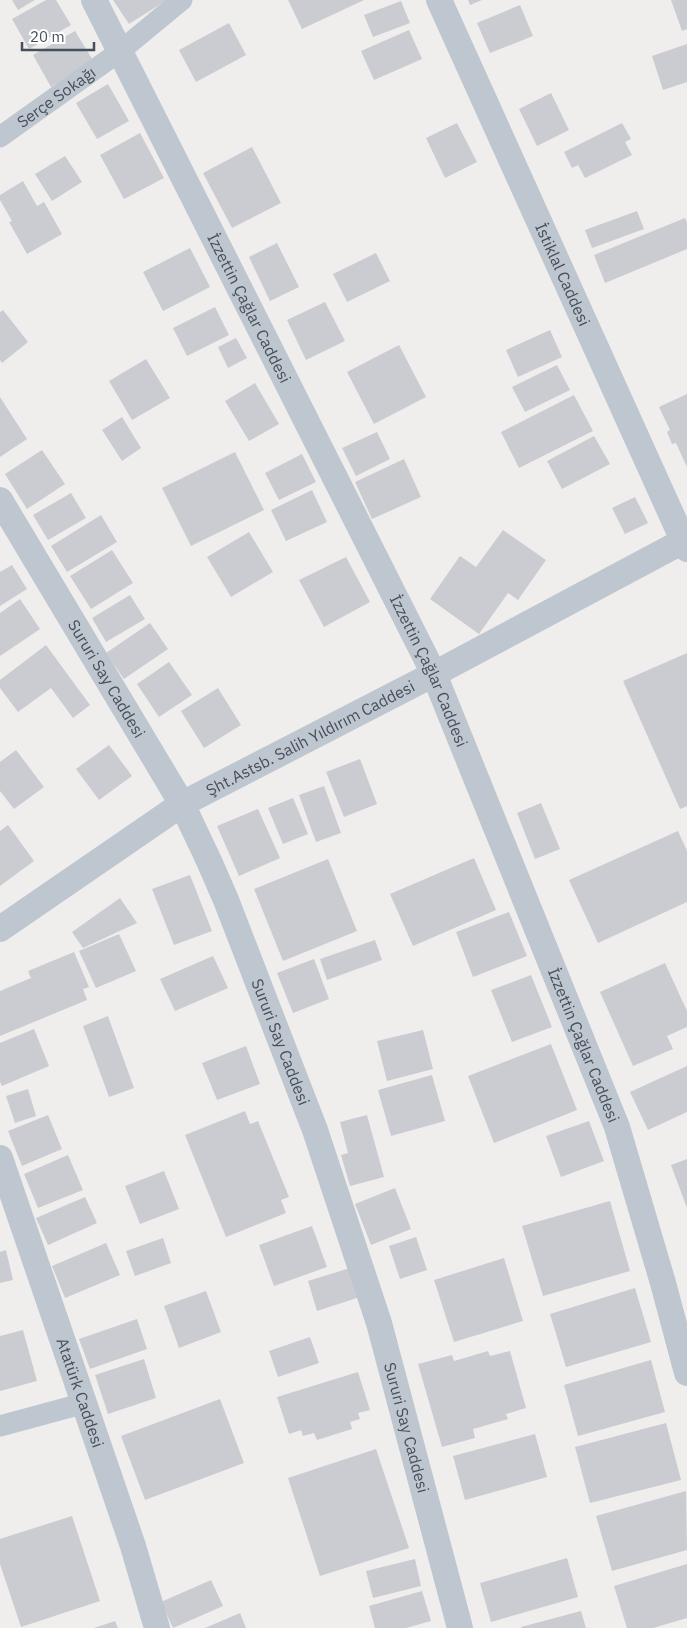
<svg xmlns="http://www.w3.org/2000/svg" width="687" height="1628" font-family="'IBM Plex Sans',sans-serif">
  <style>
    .building { fill: #caccd2 }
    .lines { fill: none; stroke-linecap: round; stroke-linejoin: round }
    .minor { stroke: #bec7cf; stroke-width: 21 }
    .tertiary { stroke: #bec7cf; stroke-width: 26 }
    .labels { text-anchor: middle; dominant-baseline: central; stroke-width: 4.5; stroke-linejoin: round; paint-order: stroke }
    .street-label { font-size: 16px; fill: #464f5a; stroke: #fff }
  </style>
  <rect width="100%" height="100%" fill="#f0eded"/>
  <path class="building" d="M12,0H35L18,10Z
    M46,0H56L71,25L29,49L12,19Z
    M113,0H167L129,24Z
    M288,0H364L302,29Z
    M468,0H482L470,5Z
    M671,0H687V29L682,31Z
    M401,1L410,23L373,37L364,15Z
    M520,5L533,36L490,53L477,23Z
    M229,23L246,55L196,82L179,50Z
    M409,30L422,59L374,80L361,51Z
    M75,31L94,62L51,87L33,55Z
    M687,44V82L663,90L652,56Z
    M108,84L129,121L97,139L76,103Z
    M551,93L569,130L537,146L519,109Z
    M457,123L477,162L445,178L426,138Z
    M622,123L631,139L625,142L632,155L585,178L578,165L572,168L564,152Z
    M140,133L164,178L124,199L100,155Z
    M252,147L281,203L232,228L203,173Z
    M65,156L82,182L52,201L35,174Z
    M23,181L37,206L44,202L62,234L27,254L9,222L12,221L0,200V195Z
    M637,211L644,229L592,248L585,230Z
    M685,218L687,223V249L605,283L594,255Z
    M277,243L299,287L270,301L249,257Z
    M190,248L210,287L163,311L143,272Z
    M376,253L390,281L347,302L333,274Z
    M325,302L345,341L306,360L287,320Z
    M215,307L229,335L187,356L173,328Z
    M3,310L28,342L2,363L0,360V312Z
    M550,330L562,357L518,377L506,350Z
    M236,338L247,358L228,368L218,347Z
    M399,345L426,397L374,424L347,372Z
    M146,359L170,398L132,420L109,381Z
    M557,365L570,390L525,412L512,387Z
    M255,383L279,424L249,441L225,401Z
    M687,394V467L676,443L672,444L667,432L670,430L659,407Z
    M574,395L593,431L519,468L501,432Z
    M0,397L27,439L0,457Z
    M122,417L141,448L122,461L102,430Z
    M377,432L390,459L356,476L342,448Z
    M594,436L610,464L562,489L547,461Z
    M42,450L65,484L27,509L5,474Z
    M235,452L264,510L191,546L162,488Z
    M302,454L316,482L279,500L265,473Z
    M404,459L421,497L372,519L355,482Z
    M312,490L327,522L286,541L271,510Z
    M71,493L86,518L48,540L33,515Z
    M635,497L648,523L625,534L612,508Z
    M101,515L117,542L67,572L51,546Z
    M503,530L546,560L518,600L508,593L479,634L430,599L460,556L476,567Z
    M249,532L273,572L231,597L207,557Z
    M112,550L133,583L91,609L70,576Z
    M346,557L370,602L324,627L299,580Z
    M12,565L27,589L0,606V572Z
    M130,595L145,619L106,642L92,618Z
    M20,599L40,629L0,656V613Z
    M150,623L168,649L124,679L106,653Z
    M46,645L90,705L73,718L51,688L18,712L0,688V680Z
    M687,653V806L680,809L623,681Z
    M169,662L192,695L159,717L137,684Z
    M218,688L241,725L204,748L181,711Z
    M109,745L132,776L99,800L76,769Z
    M16,750L44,787L14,809L0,791V762Z
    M360,759L377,804L344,817L326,772Z
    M324,786L341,833L316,842L299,795Z
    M293,798L308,834L283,844L268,808Z
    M541,803L560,849L535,859L517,813Z
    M258,809L280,858L239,876L217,826Z
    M8,825L34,861L0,886V831Z
    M678,831L687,851V902L598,943L569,880Z
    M474,858L496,910L413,946L390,894Z
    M328,859L357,931L283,961L254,889Z
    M190,875L212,931L174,945L152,889Z
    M120,898L137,923L83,948L72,932Z
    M509,912L527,956L473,977L456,932Z
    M119,934L136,971L96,988L79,951Z
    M375,940L382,960L327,980L320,959Z
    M74,952L89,987L83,989L87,1000L0,1036V991L31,978L28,971Z
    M213,956L228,988L175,1011L160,979Z
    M314,959L329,999L293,1013L277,973Z
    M665,963L687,1011V1027L667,1036L673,1049L633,1066L600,992Z
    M531,975L552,1027L512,1042L491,990Z
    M108,1016L134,1088L109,1097L83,1026Z
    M34,1029L49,1066L2,1086L0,1082V1043Z
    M423,1030L433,1069L387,1081L377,1041Z
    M551,1044L577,1110L494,1143L468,1076Z
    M246,1046L260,1084L217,1100L202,1063Z
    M687,1066V1112L648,1130L630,1092Z
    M432,1075L445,1121L391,1136L378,1090Z
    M28,1089L36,1116L15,1123L6,1096Z
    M245,1111L250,1124L258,1121L289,1197L281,1200L286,1213L226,1237L185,1135Z
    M48,1115L62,1149L22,1166L8,1131Z
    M367,1115L384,1177L350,1186L341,1155L348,1153L340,1122Z
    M589,1121L604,1161L561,1177L546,1136Z
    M68,1155L83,1190L38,1208L24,1174Z
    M687,1159V1208L671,1165Z
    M164,1171L179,1209L140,1224L125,1186Z
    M395,1188L411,1229L371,1245L355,1204Z
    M85,1197L97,1223L48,1245L36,1218Z
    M610,1201L630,1271L543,1296L522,1226Z
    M312,1226L327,1267L274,1286L259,1245Z
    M416,1237L427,1270L400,1279L389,1246Z
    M163,1238L171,1263L135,1276L126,1251Z
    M106,1243L120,1275L65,1298L52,1266Z
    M6,1250L13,1280L0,1283V1252Z
    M504,1258L523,1321L454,1342L434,1280Z
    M350,1268L360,1297L317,1311L308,1281Z
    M635,1288L651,1342L566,1367L550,1314Z
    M206,1291L221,1332L179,1348L164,1306Z
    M137,1319L147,1349L90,1369L79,1339Z
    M23,1330L37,1381L0,1391V1336Z
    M310,1337L319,1363L278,1377L269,1351Z
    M488,1351L490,1356L510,1351L526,1408L506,1414L508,1419L473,1429L475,1438L442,1447L418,1364L452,1355L454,1361Z
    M144,1359L156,1398L108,1414L95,1375Z
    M651,1360L665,1412L578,1436L564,1385Z
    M358,1372L370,1410L358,1413L360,1419L350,1422L352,1429L317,1440L314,1433L303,1436L301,1430L289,1434L277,1397Z
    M220,1399L244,1463L145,1500L121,1436Z
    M666,1423L681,1480L590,1503L575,1447Z
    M535,1434L547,1477L465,1500L453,1456Z
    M376,1449L409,1548L320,1576L288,1478Z
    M686,1491L687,1550L612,1571L596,1516Z
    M72,1516L100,1601L21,1627L0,1564V1539Z
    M567,1558L578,1597L491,1622L480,1583Z
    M415,1559L421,1586L373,1598L366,1571Z
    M687,1564V1618L653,1628H627L614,1586Z
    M211,1580L223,1606L173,1628L161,1602Z
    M422,1591L431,1621L406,1628H375L369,1606Z
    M581,1611L586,1628H521V1627Z
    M240,1613L246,1628H205Z
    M115,1621L118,1628H94Z"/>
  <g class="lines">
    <g class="minor">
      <path id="s1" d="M0,137L119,52L182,0"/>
      <path d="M0,1426L85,1403"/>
    </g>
    <g class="tertiary">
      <path id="s2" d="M94,0L434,674L617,1127L663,1283L687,1373"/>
      <path id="s3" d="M439,0L687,549"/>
      <path id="s4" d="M0,500L182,804L209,861L226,900L315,1130L379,1323L460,1628"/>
      <path id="s5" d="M0,929L182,804L434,674L687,539"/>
      <path id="s6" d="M0,1158L133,1546L157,1628"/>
    </g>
  </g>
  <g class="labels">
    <g class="street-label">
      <text stroke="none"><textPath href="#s1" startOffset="69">Serçe Sokağı</textPath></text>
      <text stroke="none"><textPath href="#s3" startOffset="301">İstiklal Caddesi</textPath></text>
      <text stroke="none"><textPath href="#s2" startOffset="345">İzzettin Çağlar Caddesi</textPath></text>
      <text stroke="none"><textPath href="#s2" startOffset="750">İzzettin Çağlar Caddesi</textPath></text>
      <text stroke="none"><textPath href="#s4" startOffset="208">Sururi Say Caddesi</textPath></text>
      <text stroke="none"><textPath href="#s5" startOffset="365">Şht.Astsb. Salih Yıldırım Caddesi</textPath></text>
      <text stroke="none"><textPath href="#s4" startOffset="612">Sururi Say Caddesi</textPath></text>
      <text stroke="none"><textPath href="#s2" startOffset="1155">İzzettin Çağlar Caddesi</textPath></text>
      <text stroke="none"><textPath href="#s6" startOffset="248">Atatürk Caddesi</textPath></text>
      <text stroke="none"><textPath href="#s4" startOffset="1018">Sururi Say Caddesi</textPath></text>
    </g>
  </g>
  <path d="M22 42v8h72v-8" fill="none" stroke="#464f5a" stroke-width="2.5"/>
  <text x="30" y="42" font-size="15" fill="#464f5a" stroke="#ffffff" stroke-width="4" paint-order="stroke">20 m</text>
</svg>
